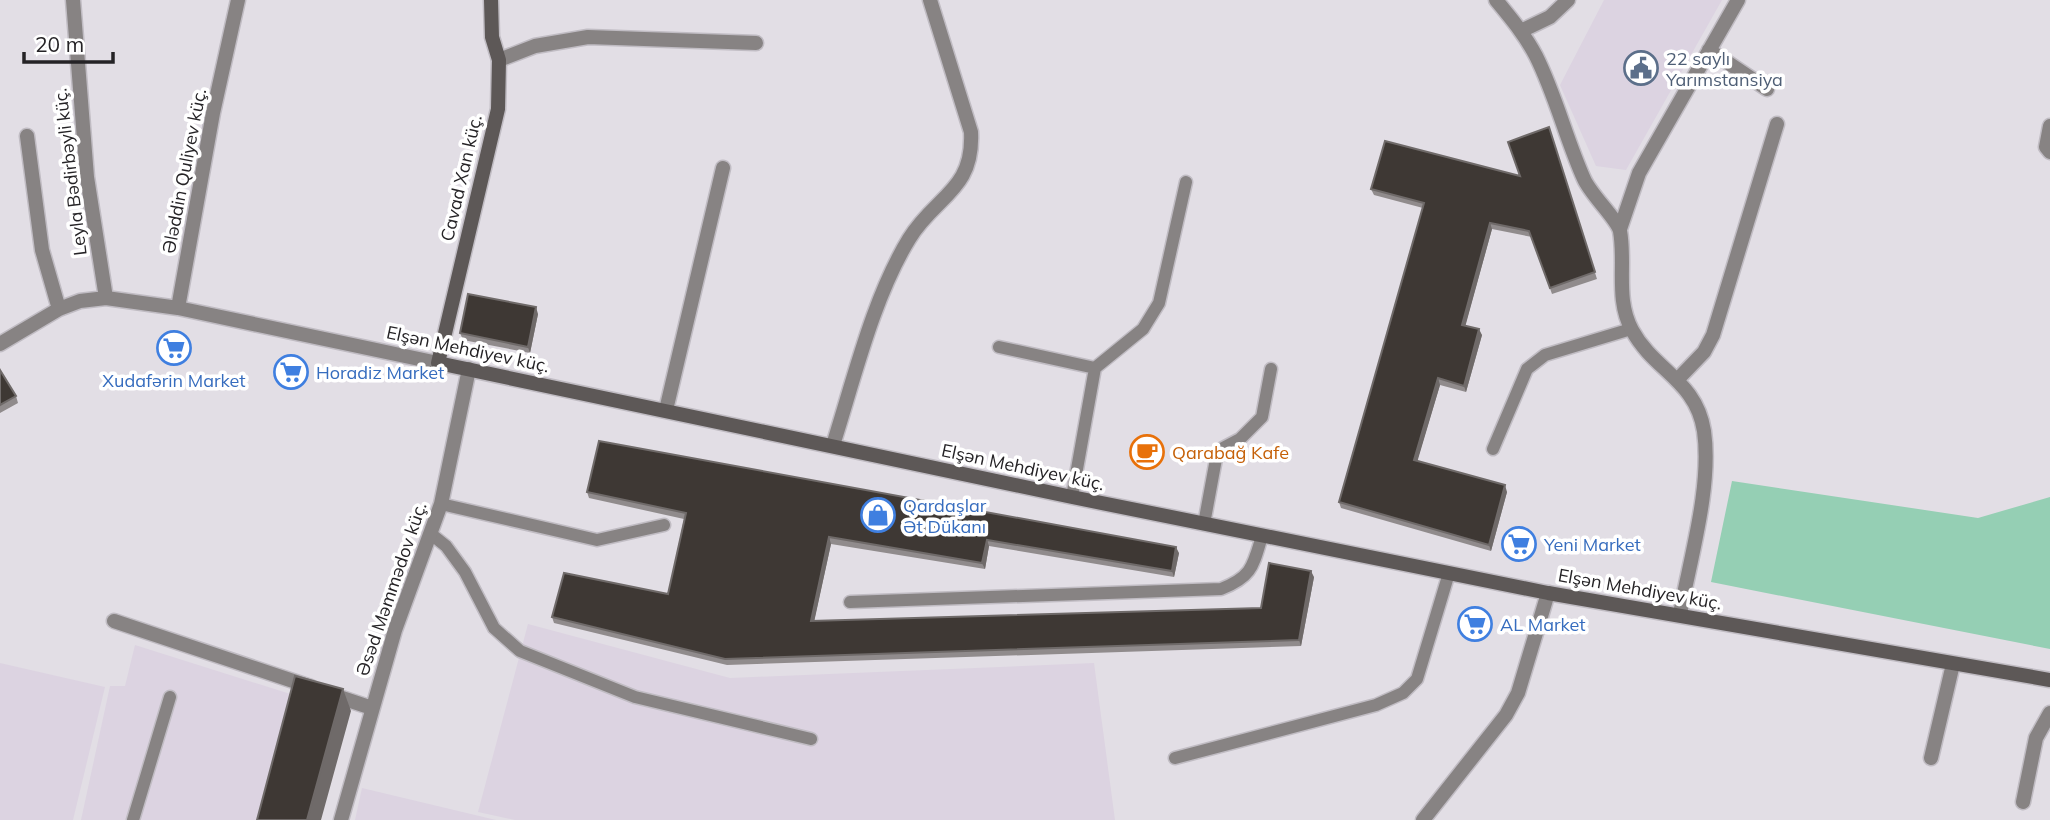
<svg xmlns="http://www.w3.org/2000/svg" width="2050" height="820" font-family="Mulish,sans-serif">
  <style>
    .built { fill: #dcd3e1 }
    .green { fill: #95cfb4 }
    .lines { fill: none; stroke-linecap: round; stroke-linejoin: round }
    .lane-casing { stroke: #c0bcc3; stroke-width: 15 }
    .street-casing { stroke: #c0bcc3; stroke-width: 17 }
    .secondary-casing { stroke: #c0bcc3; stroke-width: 17 }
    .lane { stroke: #878383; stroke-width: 12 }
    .street { stroke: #878383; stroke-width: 14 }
    .secondary { stroke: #5d5857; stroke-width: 14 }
    .wall { fill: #908b8c }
    .shaded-wall { fill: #6f6a69 }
    .building { fill: #3e3834; stroke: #6f6a69; stroke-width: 2 }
    .labels { text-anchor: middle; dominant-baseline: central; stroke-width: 7; stroke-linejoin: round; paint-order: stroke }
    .service-label { font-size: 18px; fill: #4e5e75; stroke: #fff; text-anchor: start }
    .street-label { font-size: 18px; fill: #252326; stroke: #fff }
    .shop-label { font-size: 18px; fill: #366cbe; stroke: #fff; text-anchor: start }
    .food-label { font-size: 18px; fill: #c56008; stroke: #fff; text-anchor: start }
  </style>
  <rect width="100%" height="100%" fill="#e2dee5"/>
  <path class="built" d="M1604,0H1722L1626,170L1596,166L1560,85Z
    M528,624L730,678L1094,663L1115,820H515L478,812Z
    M135,645L303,698L270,820H81L110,686H125Z
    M0,663L105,687L73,820H0Z
    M362,788L496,820H355Z"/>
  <path class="green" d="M1732,481L1978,518L2050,497V649L1711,582Z"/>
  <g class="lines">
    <g class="lane-casing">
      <path id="lane" d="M999,347L1095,368
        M1493,449L1527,369L1545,355L1631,329
        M1072,497L1095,368L1143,329L1159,303L1186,182
        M441,504L597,540L664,525
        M1204,524L1216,459L1223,448L1240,439L1262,417L1271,369
        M431,534L446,546L465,572L494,628L520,651L635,697L811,739
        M850,602L1221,589C1252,577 1253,566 1262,536
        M1175,758L1376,705L1403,693L1417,679L1449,573
        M133,820L170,697"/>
    </g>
    <g class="street-casing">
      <path id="street" d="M73,0L87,177L106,298
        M1496,0C1511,18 1525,35 1536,56C1556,96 1566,139 1584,179C1591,195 1617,219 1620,231C1626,264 1615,299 1632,330C1654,371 1696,380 1704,431C1712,486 1690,559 1680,614
        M1521,31L1550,17L1568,0
        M1709,50L1767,89
        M499,60L535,46L588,37L756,43
        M2050,126L2046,147L2050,152
        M27,136L42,250L59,309
        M1620,229L1639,173L1738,0
        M178,308L213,113L238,0
        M0,344L59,309L80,301L106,298L178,308L438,363
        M1678,379L1704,352L1713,335L1777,124
        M666,410L723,168
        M833,445C854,379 873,298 909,239C935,196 974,191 971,132L930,0
        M114,621L311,687
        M330,694L372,708
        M1931,758L1953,664
        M2023,802L2036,738L2050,713
        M341,820L395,630L441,504L469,369
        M1423,820L1506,715L1518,693L1548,593"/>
    </g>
    <g class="secondary-casing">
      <path id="secondary" d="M491,0L492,37L499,60L498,109L438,363L1072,497L1548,593L2050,680"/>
    </g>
    <use href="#lane" class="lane"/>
    <use href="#street" class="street"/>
    <use href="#secondary" class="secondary"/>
  </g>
  <path class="wall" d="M1549,127L1597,279L1552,294L1532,237L1492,229L1465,326L1482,335L1466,392L1440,385L1417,461L1507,492L1491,551L1341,508L1339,502L1423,208L1374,195L1371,189L1520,176Z
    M538,314L530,353L463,340L460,333Z
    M0,370L16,396L18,403L0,413Z
    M587,492L1179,553L1174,577L989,546L985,569L831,544L814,621L1261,608L1314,577L1301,646L727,665L554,623L552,617L668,594L684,519L589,498Z"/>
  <path class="shaded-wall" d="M1490,223L1492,229L1464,331L1462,325Z
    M536,307L538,314L530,353L528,347Z
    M1479,329L1482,335L1466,392L1464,386Z
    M1438,378L1440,385L1416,466L1414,460Z
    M1505,485L1507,492L1491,551L1489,545Z
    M829,537L831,544L813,627L811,621Z
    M987,540L989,546L985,569L982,563Z
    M1176,547L1179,553L1174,577L1172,571Z
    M1311,571L1314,577L1301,646L1299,640Z
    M343,689L351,711L321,820H307Z"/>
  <path class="building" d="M1549,127L1595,272L1550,288L1529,231L1490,223L1462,325L1479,329L1464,386L1438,378L1414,460L1505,485L1489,545L1339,502L1424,203L1371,189L1385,141L1520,176L1508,142Z
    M468,294L536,307L528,347L460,333Z
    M0,370L16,396L0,405Z
    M599,441L1176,547L1172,571L987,540L982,563L829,537L811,621L1261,608L1269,563L1311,571L1299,640L725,659L552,617L564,573L668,594L686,513L587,492Z
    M295,676L343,689L307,820H257Z"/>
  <defs>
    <g id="civic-ring" transform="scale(1.75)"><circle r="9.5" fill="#fff" stroke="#5c6f8a" stroke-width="1.5"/><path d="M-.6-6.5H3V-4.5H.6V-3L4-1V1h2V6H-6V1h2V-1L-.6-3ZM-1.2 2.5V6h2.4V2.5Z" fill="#5c6f8a"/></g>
    <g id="supermarket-ring" transform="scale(1.75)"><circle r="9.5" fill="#fff" stroke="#3f7fe0" stroke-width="1.5"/><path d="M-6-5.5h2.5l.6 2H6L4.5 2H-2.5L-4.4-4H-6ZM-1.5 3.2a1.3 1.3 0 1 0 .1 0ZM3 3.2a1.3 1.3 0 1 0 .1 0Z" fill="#3f7fe0"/></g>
    <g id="cafe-ring" transform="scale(1.75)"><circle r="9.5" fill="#fff" stroke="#e8710a" stroke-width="1.5"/><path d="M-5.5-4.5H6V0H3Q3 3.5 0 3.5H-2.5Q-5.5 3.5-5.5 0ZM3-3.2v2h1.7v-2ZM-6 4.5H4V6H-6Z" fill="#e8710a"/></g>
    <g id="shop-ring" transform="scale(1.75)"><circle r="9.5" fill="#fff" stroke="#3f7fe0" stroke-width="1.5"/><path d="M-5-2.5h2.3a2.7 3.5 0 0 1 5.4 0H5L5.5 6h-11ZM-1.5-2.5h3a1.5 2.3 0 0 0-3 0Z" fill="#3f7fe0"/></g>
  </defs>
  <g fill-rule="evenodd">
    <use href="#civic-ring" x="1641" y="68"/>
    <use href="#supermarket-ring" x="174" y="348"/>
    <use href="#supermarket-ring" x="291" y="372"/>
    <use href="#cafe-ring" x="1147" y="452"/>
    <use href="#shop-ring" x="878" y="515"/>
    <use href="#supermarket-ring" x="1519" y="544"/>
    <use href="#supermarket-ring" x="1475" y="624"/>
  </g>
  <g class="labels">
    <g class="service-label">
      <text x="1666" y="58">22 saylı<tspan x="1666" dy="21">Yarımstansiya</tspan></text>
    </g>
    <g class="street-label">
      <text transform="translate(184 171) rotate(-79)">Ələddin Quliyev küç.</text>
      <text transform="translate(70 172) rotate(-97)">Leyla Bədirbəyli küç.</text>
      <text transform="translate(461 178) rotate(-77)">Cavad Xan küç.</text>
      <text transform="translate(468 349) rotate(12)">Elşən Mehdiyev küç.</text>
      <text transform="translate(1023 467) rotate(12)">Elşən Mehdiyev küç.</text>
      <text transform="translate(391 589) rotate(-71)">Əsəd Məmmədov küç.</text>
      <text transform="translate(1640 589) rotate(10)">Elşən Mehdiyev küç.</text>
    </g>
    <g class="shop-label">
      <text x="316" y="372">Horadiz Market</text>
      <text x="174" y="380" text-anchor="middle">Xudafərin Market</text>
      <text x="903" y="505">Qardaşlar<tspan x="903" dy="21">Ət Dükanı</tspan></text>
      <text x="1544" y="544">Yeni Market</text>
      <text x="1500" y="624">AL Market</text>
    </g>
    <g class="food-label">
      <text x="1172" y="452">Qarabağ Kafe</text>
    </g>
  </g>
  <path d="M24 52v10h89v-10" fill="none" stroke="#252326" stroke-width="3.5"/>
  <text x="35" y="52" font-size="21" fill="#252326" stroke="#ffffff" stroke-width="5" paint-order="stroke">20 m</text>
</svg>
